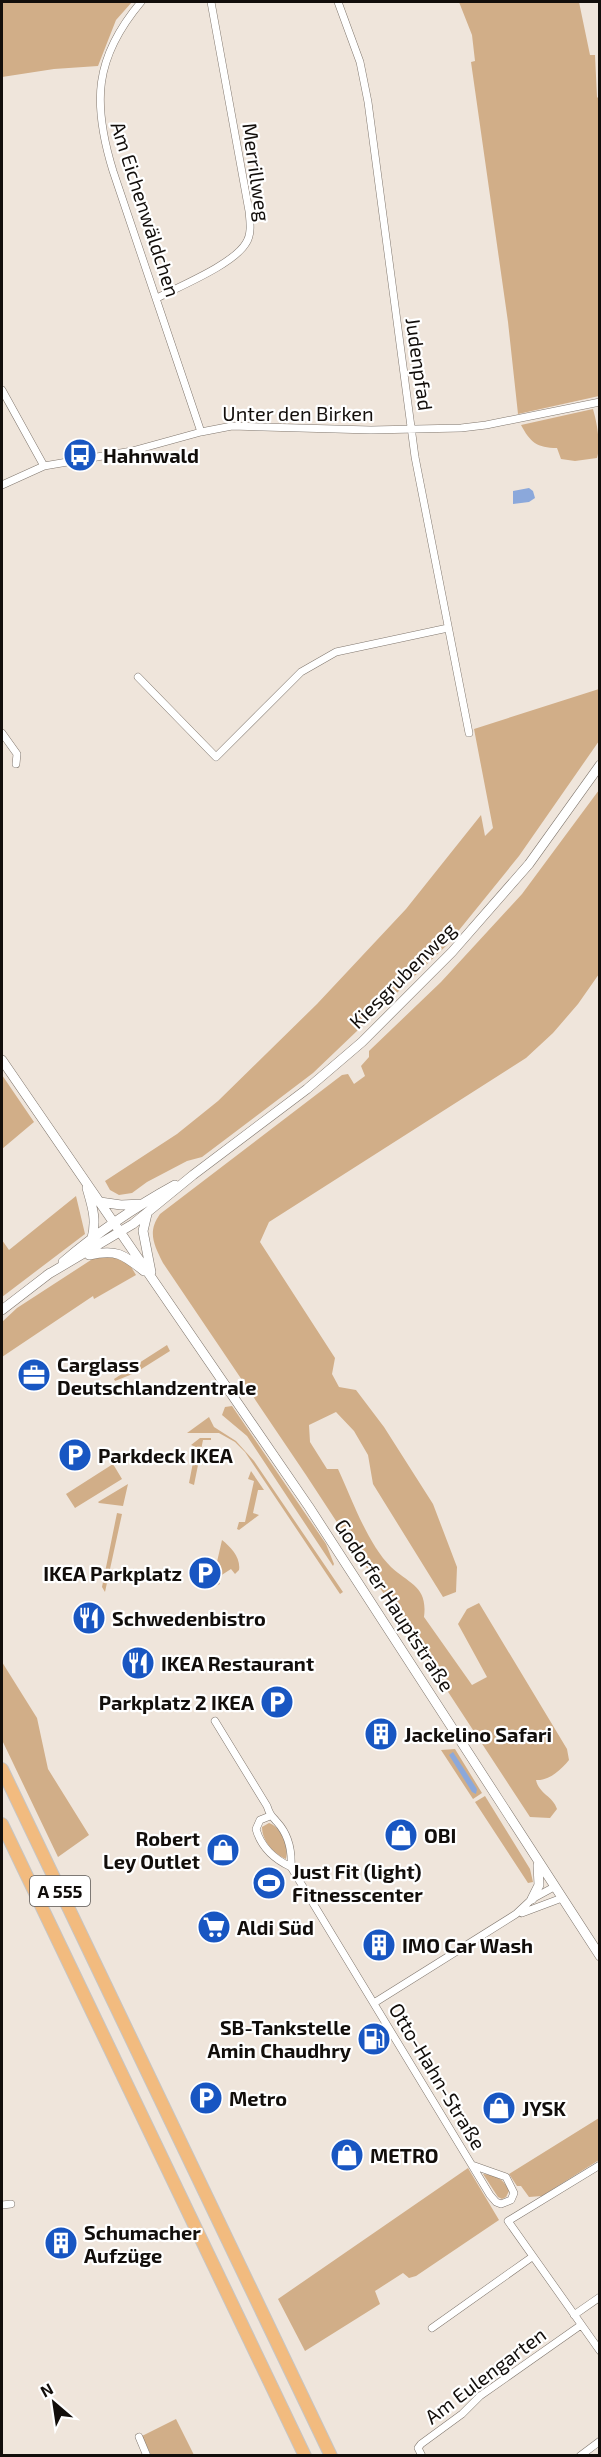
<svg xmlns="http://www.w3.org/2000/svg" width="601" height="2457" font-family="'Exo 2',sans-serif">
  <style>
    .green { fill: #d1ae88 }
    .water { fill: #8ba8db }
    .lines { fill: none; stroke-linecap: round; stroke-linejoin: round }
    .street-casing { stroke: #80776e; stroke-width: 8 }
    .secondary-casing { stroke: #80776e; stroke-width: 10 }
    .highway-casing { stroke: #c6c5c4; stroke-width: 14 }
    .street { stroke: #fff; stroke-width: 7 }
    .secondary { stroke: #fff; stroke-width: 9 }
    .highway { stroke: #f2bb7f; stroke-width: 12 }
    .labels { text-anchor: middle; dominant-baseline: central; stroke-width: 4.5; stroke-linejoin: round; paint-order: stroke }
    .shield { fill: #fff; stroke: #595654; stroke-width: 1.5 }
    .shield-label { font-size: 18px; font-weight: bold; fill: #120e0b }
    .street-label { font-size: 20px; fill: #120e0b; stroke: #fff }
    .poi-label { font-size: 20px; font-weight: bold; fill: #120e0b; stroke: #fff; text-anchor: start }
  </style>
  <rect width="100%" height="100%" fill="#efe5db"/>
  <path class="green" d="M2,2H132L116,20L98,66L54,69L2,77Z
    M459,2H579L590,55H595L597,97L599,99V396L518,414L508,322L471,62L475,61L472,35Z
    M593,409C597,423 601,445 597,458L575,461L561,459L557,448C537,448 530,442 521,425Z
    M599,689V741L519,856L447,945L313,1073L202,1157L187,1161L147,1182L132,1193L119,1195L110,1190L105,1181L177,1134L218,1101L317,1004L406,909L481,815L485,836L493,828L474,729Z
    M599,790V974L578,1004L553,1033L526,1058L269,1222L260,1242L335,1358L332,1374L339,1387L356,1390L384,1427L433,1504L457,1567L456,1592L443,1597L373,1484L368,1455L354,1431L336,1412L309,1425L310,1442L327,1469H338C352,1499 367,1543 391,1567C409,1584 428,1586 424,1617L472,1685L487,1677L458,1624L467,1609L479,1603L567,1749L569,1760C561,1770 549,1781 536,1780C539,1794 553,1796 557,1809L550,1818L530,1817L306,1475L163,1263C154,1245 147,1232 160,1214L342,1075L348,1074L354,1084L365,1076L361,1066L369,1057V1051L441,982L522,894Z
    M2,1075L34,1122L2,1149Z
    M76,1196L85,1234L2,1297V1240L9,1250Z
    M113,1255L130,1265L136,1275L94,1299L93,1296L2,1357V1322L17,1308L94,1258Z
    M167,1345L170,1351L135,1373L115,1381L114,1379Z
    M232,1406L326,1544L334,1564L333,1566L247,1436L222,1415L225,1407Z
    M209,1417L214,1427L236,1441L254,1461L343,1592L340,1594L245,1452L235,1442L219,1433H187Z
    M200,1438H211V1440H203L194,1485L189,1483L196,1447L191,1445Z
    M113,1464L122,1479L75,1508L66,1494Z
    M251,1471L264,1490H258L253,1513L259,1515L239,1530L237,1529L239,1522H245L254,1481L248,1479Z
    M128,1484L123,1506L99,1503L98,1502Z
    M117,1513L122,1514L105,1592L102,1587Z
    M222,1540C231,1547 241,1558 239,1570L235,1574L231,1569L217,1578L220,1584L211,1588Z
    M2,1662L37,1718L48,1769L89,1835L58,1857L2,1740Z
    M455,1749L482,1793L473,1799L441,1750Z
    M485,1796L530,1869L533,1882L528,1883L475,1802Z
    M269,1823C281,1827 289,1846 286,1859C274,1854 262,1841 262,1827Z
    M599,2118V2160L542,2196L529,2197L521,2186H517L509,2174Z
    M468,2168L499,2220L416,2276L409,2278L403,2273L375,2291L380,2304L305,2351L278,2299Z
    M483,2174C496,2175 504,2179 509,2191L506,2197L502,2199L498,2197Z
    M176,2419L194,2455H151L142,2436Z"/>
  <path class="water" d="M529,488L533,491L535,498L529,502L513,504V491Z
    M453,1752L477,1789L476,1794L472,1792L449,1755Z"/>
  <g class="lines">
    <g class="street-casing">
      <path id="street" d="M141,2C94,58 92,103 113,171L201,432
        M338,2L360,62L368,102L415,457L469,733
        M157,298C180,286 234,264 246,243C252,234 250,221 249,211L211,2
        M2,390L44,466
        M2,485L44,466L132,451L201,432L232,426L371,430L461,428L486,425L600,402
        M138,677L216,757L301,672L336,652L448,628
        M2,733L17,754L16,764
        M215,1721L267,1806C270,1815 271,1815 277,1822C289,1835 292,1850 291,1867
        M270,1816L260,1820L256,1829C261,1847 274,1859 291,1867L490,2195L496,2202L501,2204L511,2200L514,2193L506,2177L472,2165
        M522,1913L562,1898
        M374,2003L516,1914L532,1899L554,1887
        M600,2165L508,2221L600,2351
        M2,2205L11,2204
        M574,2315L600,2297
        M432,2328L532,2257
        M139,2437L147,2456
        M422,2456L418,2448L421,2444L462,2414L480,2396L581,2325
        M580,2456L600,2441"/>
    </g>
    <g class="secondary-casing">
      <path id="secondary" d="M2,1060L309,1507L600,1956
        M87,1188C92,1206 97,1219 92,1238
        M100,1202L121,1205L142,1204
        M147,1214L143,1231L151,1272
        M89,1255C116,1249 123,1254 144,1271
        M63,1262C98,1232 135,1207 175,1185
        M47,1275L133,1224L193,1175L307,1089L362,1042L452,952L529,864L600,765
        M2,1310L50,1273
        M532,1899L539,1885L538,1865"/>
    </g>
    <g class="highway-casing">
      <path id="highway" d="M2,1769L331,2456
        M2,1824L305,2456"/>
    </g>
    <use href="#street" class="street"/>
    <use href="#secondary" class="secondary"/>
    <use href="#highway" class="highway"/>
  </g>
  <defs>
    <g id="bus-disc" transform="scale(1.725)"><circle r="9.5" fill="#1856c2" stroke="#fff"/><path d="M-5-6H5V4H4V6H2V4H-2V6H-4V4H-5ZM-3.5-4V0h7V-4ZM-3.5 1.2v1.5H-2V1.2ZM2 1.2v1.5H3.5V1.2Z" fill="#fff"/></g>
    <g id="office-disc" transform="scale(1.725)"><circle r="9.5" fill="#1856c2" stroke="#fff"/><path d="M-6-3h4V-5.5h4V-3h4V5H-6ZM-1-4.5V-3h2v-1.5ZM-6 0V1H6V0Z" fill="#fff"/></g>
    <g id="parking-disc" transform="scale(1.725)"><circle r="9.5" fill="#1856c2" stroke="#fff"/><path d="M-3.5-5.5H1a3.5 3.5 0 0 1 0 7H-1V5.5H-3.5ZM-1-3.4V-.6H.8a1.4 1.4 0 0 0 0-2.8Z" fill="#fff"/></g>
    <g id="restaurant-disc" transform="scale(1.725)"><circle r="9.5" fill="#1856c2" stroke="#fff"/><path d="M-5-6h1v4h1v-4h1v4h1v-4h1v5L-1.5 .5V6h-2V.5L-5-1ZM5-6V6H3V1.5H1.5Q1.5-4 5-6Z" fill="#fff"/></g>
    <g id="building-disc" transform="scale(1.725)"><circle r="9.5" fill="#1856c2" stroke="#fff"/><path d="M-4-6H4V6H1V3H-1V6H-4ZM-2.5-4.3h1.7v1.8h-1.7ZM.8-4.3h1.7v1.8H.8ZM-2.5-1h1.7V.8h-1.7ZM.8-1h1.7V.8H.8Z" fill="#fff"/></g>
    <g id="shop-disc" transform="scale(1.725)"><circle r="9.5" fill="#1856c2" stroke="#fff"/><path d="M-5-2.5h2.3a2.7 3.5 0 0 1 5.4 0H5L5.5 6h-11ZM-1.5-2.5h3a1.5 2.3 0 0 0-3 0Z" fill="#fff"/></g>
    <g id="stadium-disc" transform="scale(1.725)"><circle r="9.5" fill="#1856c2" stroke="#fff"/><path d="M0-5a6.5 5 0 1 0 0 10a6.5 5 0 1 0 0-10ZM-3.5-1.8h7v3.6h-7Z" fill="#fff"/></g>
    <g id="supermarket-disc" transform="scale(1.725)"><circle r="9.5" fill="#1856c2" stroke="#fff"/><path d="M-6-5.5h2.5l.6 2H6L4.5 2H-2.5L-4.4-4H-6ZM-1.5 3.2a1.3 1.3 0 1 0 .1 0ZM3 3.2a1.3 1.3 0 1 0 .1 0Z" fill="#fff"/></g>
    <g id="fuel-disc" transform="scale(1.725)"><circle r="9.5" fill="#1856c2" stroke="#fff"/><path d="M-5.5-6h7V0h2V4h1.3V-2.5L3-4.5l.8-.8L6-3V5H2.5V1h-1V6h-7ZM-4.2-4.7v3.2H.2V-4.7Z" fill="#fff"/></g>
  </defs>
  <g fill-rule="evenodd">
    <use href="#bus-disc" x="80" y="455"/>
    <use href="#office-disc" x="34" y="1375"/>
    <use href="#parking-disc" x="75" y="1455"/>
    <use href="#parking-disc" x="205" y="1573"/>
    <use href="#restaurant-disc" x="89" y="1618"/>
    <use href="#restaurant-disc" x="138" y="1663"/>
    <use href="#parking-disc" x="277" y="1702"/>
    <use href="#building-disc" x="381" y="1734"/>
    <use href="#shop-disc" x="401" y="1835"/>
    <use href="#shop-disc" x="223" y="1850"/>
    <use href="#stadium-disc" x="269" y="1883"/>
    <use href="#supermarket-disc" x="214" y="1927"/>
    <use href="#building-disc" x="379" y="1945"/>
    <use href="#fuel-disc" x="374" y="2039"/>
    <use href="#parking-disc" x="206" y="2098"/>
    <use href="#shop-disc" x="499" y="2108"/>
    <use href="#shop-disc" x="347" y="2155"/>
    <use href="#building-disc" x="61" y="2243"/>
  </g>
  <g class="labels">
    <rect class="shield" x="30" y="1876" width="60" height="30" rx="4.5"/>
    <g class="shield-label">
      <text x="60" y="1891">A 555</text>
    </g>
    <g class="street-label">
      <text transform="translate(257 172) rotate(82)">Merrillweg</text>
      <text transform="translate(146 209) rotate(72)">Am Eichenwäldchen</text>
      <text transform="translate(420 364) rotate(82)">Judenpfad</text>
      <text x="298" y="413">Unter den Birken</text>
      <text transform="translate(402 975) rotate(-45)">Kiesgrubenweg</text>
      <text transform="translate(395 1605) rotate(57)">Godorfer Hauptstraße</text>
      <text transform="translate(438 2076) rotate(59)">Otto-Hahn-Straße</text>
      <text transform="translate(485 2375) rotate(-37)">Am Eulengarten</text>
    </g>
    <g class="poi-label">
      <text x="103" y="455">Hahnwald</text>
      <text x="57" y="1364">Carglass<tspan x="57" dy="23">Deutschlandzentrale</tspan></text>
      <text x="98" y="1455">Parkdeck IKEA</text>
      <text x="182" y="1573" text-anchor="end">IKEA Parkplatz</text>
      <text x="112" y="1618">Schwedenbistro</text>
      <text x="161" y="1663">IKEA Restaurant</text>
      <text x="254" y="1702" text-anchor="end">Parkplatz 2 IKEA</text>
      <text x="404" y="1734">Jackelino Safari</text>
      <text x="424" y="1835">OBI</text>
      <text x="200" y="1838" text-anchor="end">Robert<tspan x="200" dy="23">Ley Outlet</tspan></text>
      <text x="292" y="1871">Just Fit (light)<tspan x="292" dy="23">Fitnesscenter</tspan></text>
      <text x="237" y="1927">Aldi Süd</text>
      <text x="402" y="1945">IMO Car Wash</text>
      <text x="351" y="2027" text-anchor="end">SB-Tankstelle<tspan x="351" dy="23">Amin Chaudhry</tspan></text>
      <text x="229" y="2098">Metro</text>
      <text x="522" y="2108">JYSK</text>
      <text x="370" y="2155">METRO</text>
      <text x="84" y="2232">Schumacher<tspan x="84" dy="23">Aufzüge</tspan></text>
    </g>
  </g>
  <rect width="601" height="2457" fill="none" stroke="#120e0b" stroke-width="6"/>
  <g transform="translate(54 2403) rotate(331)" stroke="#ffffff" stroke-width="4.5" paint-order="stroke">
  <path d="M0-4.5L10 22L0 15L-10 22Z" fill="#120e0b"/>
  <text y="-9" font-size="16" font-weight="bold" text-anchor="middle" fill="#120e0b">N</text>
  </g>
</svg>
